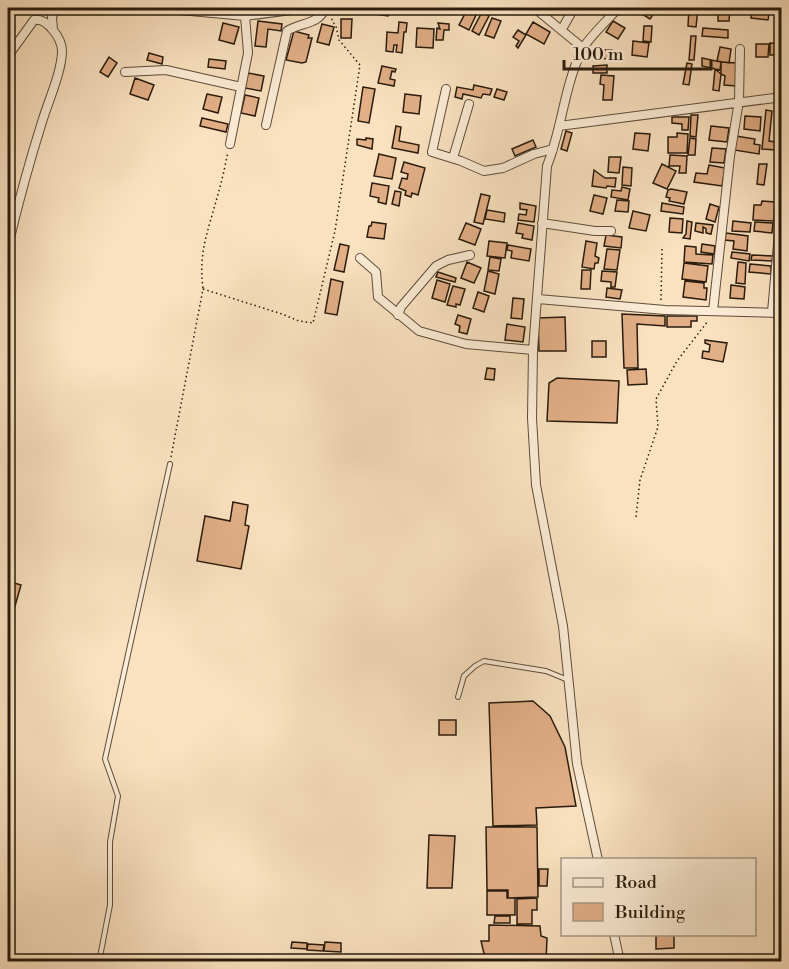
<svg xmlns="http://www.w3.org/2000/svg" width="789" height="969" font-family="'Libre Bodoni',serif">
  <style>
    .building { fill: #e2af87; stroke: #291b0d; stroke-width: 1.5 }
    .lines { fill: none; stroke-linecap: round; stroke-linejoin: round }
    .service-casing { stroke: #5d4d3a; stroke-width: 6 }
    .minor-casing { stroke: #5d4d3a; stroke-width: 10 }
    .path { stroke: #291b0d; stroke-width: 1.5; stroke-dasharray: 1.5 3; stroke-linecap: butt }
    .service { stroke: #fcecd6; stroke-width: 4 }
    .minor { stroke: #fcecd6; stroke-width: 8 }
  </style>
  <rect width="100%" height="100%" fill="#fae2c0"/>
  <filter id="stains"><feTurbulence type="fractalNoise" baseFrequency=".00333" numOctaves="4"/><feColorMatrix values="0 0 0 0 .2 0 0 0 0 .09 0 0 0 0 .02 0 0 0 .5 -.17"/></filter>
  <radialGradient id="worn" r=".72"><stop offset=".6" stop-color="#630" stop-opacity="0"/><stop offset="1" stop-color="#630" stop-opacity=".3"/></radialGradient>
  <path class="building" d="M382,8H389L388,16L374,14L375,10L381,11Z
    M647,8L656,10L650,19L642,14Z
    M689,8H698L696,27L688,26Z
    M706,8H730L729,21H718V14L706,13Z
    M752,8H770L768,20L751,18Z
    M467,10L476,15L469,30L459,25Z
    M482,12L489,16L479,35L472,31Z
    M492,18L501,21L494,38L485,35Z
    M341,19H352L351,38H341Z
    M258,21L282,24L281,31L268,29L266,47L255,46Z
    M613,21L625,28L618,39L606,32Z
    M399,22L407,23L406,32H404L402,53L396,52L397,45H394L393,52L386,51L387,32L398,33Z
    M533,22L550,32L544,44L526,34Z
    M223,23L239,27L234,44L219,40Z
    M438,23L449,24V30H444L443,40H436L437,28L440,29Z
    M322,24L334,27L329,45L317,42Z
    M644,26H652L651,42L643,41Z
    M417,28L434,29L433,48L416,47Z
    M703,28L728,30V38L702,36Z
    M518,30L526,35L518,48L516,46L519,41L513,37Z
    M294,31L309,35L308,38H312L306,62L302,63L286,60Z
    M691,36H696L694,60H689Z
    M633,41L649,43L647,57L632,55Z
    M770,43L782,44V55H770Z
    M756,44H769L768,57H756Z
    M720,47L731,49L729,63L717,61Z
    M594,50H612V59L594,58Z
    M149,53L163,57L162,64L147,60Z
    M109,57L117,63L108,77L100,72Z
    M702,58L721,62L720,70L702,66Z
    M209,59L226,61L225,69L208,67Z
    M721,62L738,63L736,86L724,85L725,76L721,74Z
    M687,63L692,64L689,85L683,84Z
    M607,65V73H593V66Z
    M382,66L396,69L395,72L392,71L390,79L395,80L394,86L378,83Z
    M715,69L721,74L719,91L713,90Z
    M248,73L264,76L261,91L245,88Z
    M601,75L614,76L612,100H603L604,85L600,84Z
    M135,78L154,85L148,100L130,94Z
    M474,85L492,89L490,95L483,94L481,98L463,94L462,99L455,97L457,87L473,90Z
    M363,87L375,89L369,123L358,121Z
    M497,89L507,92L504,100L494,97Z
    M207,94L222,97L218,113L203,109Z
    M405,94L421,96L419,114L403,112Z
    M245,95L259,98L255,116L241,113Z
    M766,110L772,111L769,141L776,142V150L762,149Z
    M691,115H698L696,137L690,136Z
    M745,116L761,117L760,131L744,129Z
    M672,117H689L688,130H682V124L672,123Z
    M202,118L228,124L226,132L200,126Z
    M396,126L401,127L399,141L419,145L418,153L392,148Z
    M711,126L729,128L727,142L709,140Z
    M566,131L572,133L567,151L561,149Z
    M635,133L650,134L648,151L633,149Z
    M677,133L688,134L687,153H668V137H677Z
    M736,136L755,139L754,144L760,145L759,154L734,150Z
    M366,138L373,139L372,149L357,145V139L366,140Z
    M690,138L696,139L695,155H688Z
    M533,140L536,147L515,156L512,149Z
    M712,148L726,149L724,163L710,162Z
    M379,154L396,158L392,179L374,176Z
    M670,155L687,156L686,173H679L680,166H669Z
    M609,157H621L619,173L608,172Z
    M404,162L425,168L418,195L412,193L411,197L405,195L406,191L399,188L402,178L407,179L408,174L401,172Z
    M662,164L676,171L667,189L653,183Z
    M759,164H767L764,185L757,184Z
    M709,165L725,168L722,186L694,182L696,173L707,174Z
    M623,167L632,168L631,186L622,185Z
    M594,170L605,178H616L615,187L607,186L606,188L592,186Z
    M372,183L389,186L386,204L378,202L379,198L370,196Z
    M622,187L630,189L628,200L611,197L612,190L621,191Z
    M671,189L687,192L684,204L669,201L670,198L666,197L668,190Z
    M395,191L401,192L399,206L392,204Z
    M481,194L490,196L483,224L474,222Z
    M594,195L607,198L603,214L590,211Z
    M617,200L629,201L628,212L615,211Z
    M762,201L775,202L774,221L753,220L754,205H761Z
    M520,203L536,206L534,222L518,220L519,214L526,215L527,210L520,209Z
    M662,203L684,207L683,214L661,211Z
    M710,204L719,207L715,222L706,219Z
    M487,210L505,213L504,222L485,219Z
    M633,211L650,215L646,231L629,228Z
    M670,218L683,219L682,233L669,232Z
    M687,221L692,222L690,239L683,238L686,234Z
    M733,221L751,223L750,232L732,231Z
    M372,222L386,224L384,239L367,237L369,226H371Z
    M755,222L773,223L772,233L754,231Z
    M466,223L481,229L475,245L459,239Z
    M518,223L534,226L532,240L522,238L523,234L516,233Z
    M696,223L713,225L711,234L706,233V229L703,227V233L695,231Z
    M726,233L748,236L747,251L733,249L734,241L725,240Z
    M606,235L622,237L621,248L604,246Z
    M489,241L507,243L505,258L487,256Z
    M586,241L597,243L595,256L599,258L598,263H595L594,269L582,267Z
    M340,244L349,246L344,272L334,270Z
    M702,244L715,246L714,254L701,252Z
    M508,245L531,249L529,261L511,258L512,251L507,250Z
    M685,246L696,247V254L713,255L712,264L684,262Z
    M607,249L620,250L617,270L604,269Z
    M732,252L750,254L749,261L731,258Z
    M752,255L773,256L772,261L751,260Z
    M490,257L501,259L499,271L488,270Z
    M467,262L481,268L474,283L461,278Z
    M738,262L746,263L745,284L736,283Z
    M684,263L708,266L706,282L682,279Z
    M750,264L771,266V274L749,272Z
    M582,270H591L590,289H581Z
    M488,271L499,274L495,294L484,291Z
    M602,271L617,272L615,287H611V282L601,281Z
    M438,272L456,278L455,282L436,277Z
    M331,279L343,282L337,315L325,313Z
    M437,280L450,284L445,302L432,298Z
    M685,281L704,283V288H707L706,300L683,297Z
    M731,285L745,287L744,299L730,298Z
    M453,286L465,289L460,305L456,304V307L447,305Z
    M607,288L622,290L620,299L606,297Z
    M478,292L489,296L484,312L473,308Z
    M513,298L524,299L522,319L511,318Z
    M622,314L665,316V326L637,324L638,368H624Z
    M458,315L471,319L467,334L459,332L460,326L455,324Z
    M667,316H697V321H691V327H667Z
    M565,317L566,351H539L538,318Z
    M507,324L525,327L523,342L505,340Z
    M705,340L727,343L723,362L702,358L703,351L709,352L710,345L705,343Z
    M592,341H606V357H592Z
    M487,368L495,369L494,380L485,379Z
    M646,369L647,384L628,385L627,370Z
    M557,378L619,381L617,423L547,421L549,383Z
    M233,502L248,505L245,525L249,526L241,569L197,561L205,516L230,521Z
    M8,581L21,585L11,620L8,619Z
    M533,701L550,716L565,747L576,806L536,808L537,825L493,826L489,703Z
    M439,720H456V735H439Z
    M486,827H537L538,897L508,898V890H487Z
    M429,835L455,836L452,888H427Z
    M539,869H548L547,886H539Z
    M487,891H507V898H515V915H487Z
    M537,898V910H532V924H517V899Z
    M495,916H510V923H494Z
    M489,925L540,926L541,936L547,938L546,962H486L481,941H489Z
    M656,934H674V948L656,949Z
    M292,942L307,943V949L291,948Z
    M325,942L341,943V952L324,951Z
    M308,944L324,945L323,951L307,950Z"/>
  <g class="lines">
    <g class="service-casing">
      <path id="service" d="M458,697L464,676L475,666L484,661L546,671L568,680
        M99,962L110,905V842L118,796L105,759L170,464"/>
    </g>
    <g class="minor-casing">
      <path id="minor" d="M158,8L245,16L307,8
        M536,8L538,11L583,48
        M562,29L574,8
        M53,30L52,17L56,8
        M8,56L34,20C47,17 62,39 62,51C62,71 48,102 42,122C29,163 18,204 8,246
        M125,72L166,70L241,87
        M446,89L432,152L461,161L484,171L503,168L534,154L553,149
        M266,125L287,31C301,22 319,25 325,8
        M559,126L782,97
        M230,144L248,53L245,16
        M453,158L469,104
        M542,223L595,231H611
        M360,258L376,272L378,297L419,331L466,344L533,350
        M538,299L665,310L782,313
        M713,311L730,156L739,101L740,49
        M772,312L782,199
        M398,315L401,307L436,266L448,260L470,255
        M598,860L577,764L563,626L536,485L532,418L533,350L547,166C562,129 564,86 582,50C588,38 609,19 618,8
        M614,934L620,962"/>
    </g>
    <path class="path" d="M203,288C198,251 209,229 218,194C222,181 225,166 228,152
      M661,300L662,249
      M171,457L203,289L282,314L299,321L313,323L335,231L360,65L339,40L336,26L332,21V17
      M636,517L640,480L658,427L656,399L677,361L708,321"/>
    <use href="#service" class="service"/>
    <use href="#minor" class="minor"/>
  </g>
  <rect width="789" height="969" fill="none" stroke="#fae2c0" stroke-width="30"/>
  <rect x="9" y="9" width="771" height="951" fill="none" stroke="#291b0d" stroke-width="3"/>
  <rect x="15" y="15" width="759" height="939" fill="none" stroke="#291b0d" stroke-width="1.5"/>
  <rect x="561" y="858" width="195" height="78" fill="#fcecd6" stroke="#a89886" stroke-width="1.5"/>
  <rect x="573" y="878" width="30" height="9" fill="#fcecd6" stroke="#a89886" stroke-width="1.5"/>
  <text x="615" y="888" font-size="18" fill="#291b0d">Road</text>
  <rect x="573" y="903" width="30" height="18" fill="#e2af87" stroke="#a89886" stroke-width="1.5"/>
  <text x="615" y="918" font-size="18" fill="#291b0d">Building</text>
  <path d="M564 60v9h147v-9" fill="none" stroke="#291b0d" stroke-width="3"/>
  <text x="573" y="60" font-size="18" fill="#291b0d" stroke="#fcecd6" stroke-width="4.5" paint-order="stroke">100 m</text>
  <rect width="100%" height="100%" filter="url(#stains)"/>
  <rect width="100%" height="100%" fill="url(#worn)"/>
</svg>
